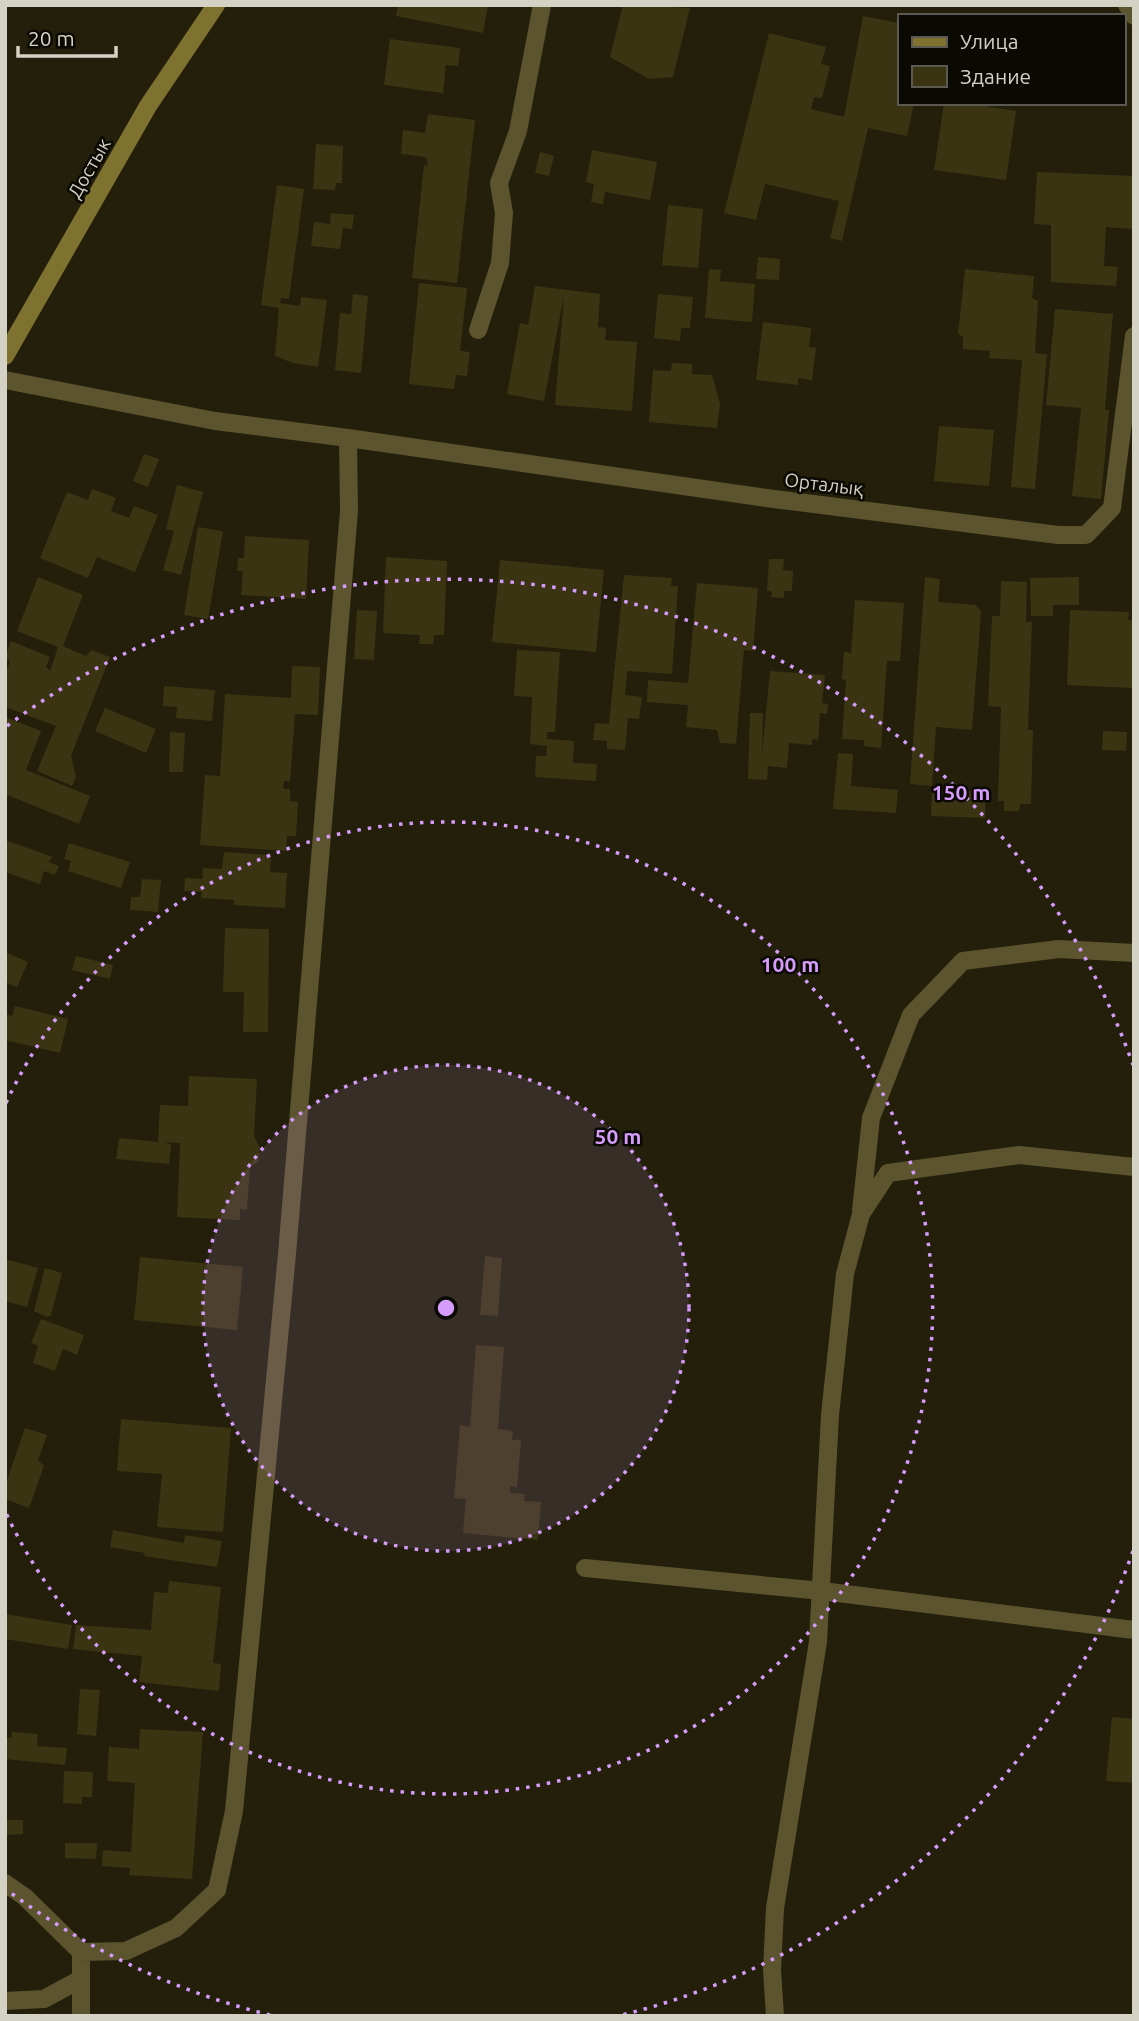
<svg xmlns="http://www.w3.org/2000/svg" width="1139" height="2021" font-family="Ubuntu,sans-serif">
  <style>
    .building { fill: #3b3413 }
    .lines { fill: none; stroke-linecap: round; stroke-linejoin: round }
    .lane { stroke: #5c542e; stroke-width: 18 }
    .street { stroke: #5c542e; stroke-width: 18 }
    .secondary { stroke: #7f7231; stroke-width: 18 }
    .ring { fill: none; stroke: #d59cfb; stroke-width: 3.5; stroke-dasharray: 3.5 7 }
    .labels { text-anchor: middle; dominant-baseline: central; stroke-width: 5; stroke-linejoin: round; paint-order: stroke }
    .street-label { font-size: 19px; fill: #d4d2c5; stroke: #0b0903 }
    .centre { fill: #d59cfb; stroke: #0b0903; stroke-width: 3.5 }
    .ring-label { font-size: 21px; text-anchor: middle; font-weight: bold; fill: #d59cfb; stroke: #0b0903; stroke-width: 5; stroke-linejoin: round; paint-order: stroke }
  </style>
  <rect width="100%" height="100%" fill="#231f0b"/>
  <path class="building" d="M398,5H488L483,33L396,16Z
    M623,5L690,8L673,77L649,79L610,57Z
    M863,16L899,23V103H914L907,136L868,128L842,241L830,238L839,201L765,184L756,220L724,213L769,33L826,47L821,64L830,66L822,98L814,97L811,109L844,117Z
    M390,39L460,48L458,66L446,65L443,93L384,85Z
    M944,103H989L988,107L1016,111L1006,180L934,170Z
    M428,114L475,120L457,283L412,278L424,165L428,166L426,157L401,154L403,130L425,133Z
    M316,144L343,146L342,183H336L335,190L313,189Z
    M592,150L657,162L650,200L605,192L603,204L591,202L594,184L586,182Z
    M540,152L554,156L549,176L535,173Z
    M1037,172L1134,176L1133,229L1106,227L1104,266L1118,267L1116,286L1051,282V225L1034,224Z
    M277,185L304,189L289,299L281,298L280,303L300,306L301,297L327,300L318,367L293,363L275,356L279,308L261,305Z
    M668,205L703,209L698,268L662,265Z
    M331,213L354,215L352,229L343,228L340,249L311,246L314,222L330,224Z
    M758,257L780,259L779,280L756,279Z
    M709,269L721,270L720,281L755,284L752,322L705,318Z
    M965,269L1034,276L1032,298L1038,301L1035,353L1047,354L1035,489L1011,487L1022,360L989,358L990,351L963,349V337L958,334Z
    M419,283L467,288L460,351L470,352L467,376L456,375L454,389L409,384Z
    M535,286L600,294L598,327L606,328L605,340L637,342L632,411L555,405L564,295L544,401L507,394L520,323L528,325Z
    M353,294L368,296L361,373L335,370L340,313L351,314Z
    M658,294L693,297L690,328H681L680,341L654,338Z
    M1055,309L1113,314L1105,410H1109L1101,499L1072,496L1081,408L1046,405Z
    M763,322L811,328L809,347L816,348L812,380L798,378V385L756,380Z
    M672,363L692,364V374L712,375L720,404L717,428L649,422L653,370L671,371Z
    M939,426L994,430L989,486L934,481Z
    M144,454L159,459L148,487L133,481Z
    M177,485L203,492L181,575L163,570L174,531L166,529Z
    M92,489L116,498L111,511L129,518L134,506L158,515L135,572L97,557L88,578L40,558L67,492L88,500Z
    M198,527L223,531L208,619L184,615Z
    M245,536L309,540L306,599L241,595L243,571H237L238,558H244Z
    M386,557L447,561L444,635H434L433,644H419L420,635L383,633Z
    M769,559H784L783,570L793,571L792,591H784V598L771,597L772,592L767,590Z
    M500,560L604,570L596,652L492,642Z
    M624,575L672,578L671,586H678L672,674L627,671L625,695L642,697L639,719L628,718L625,750L607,749V741L593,740L595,723L609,724Z
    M38,577L83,595L63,646L86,656L91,650L110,657L71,756L76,777L72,786L37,771L56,726L5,707V674L10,662L5,657L11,641L50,657L46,667L50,671L58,647L17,631Z
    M925,577L940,579L938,602L976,605L981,612L972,730L936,727L932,786L910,784Z
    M1079,577V605H1053V616H1031L1030,578Z
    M1001,581L1027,582L1026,622H1032L1028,730H1033L1031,804H1020L1019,811H1004V801H998L1001,707L988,706L992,616H1000Z
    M697,583L758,588L753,651L744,650L736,744L720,743L717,730L686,727L688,705L647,702L648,680L688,683Z
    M855,600L904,603L900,661H887L881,748L864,746V740L842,739L846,680L842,679L844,652L851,653Z
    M357,610L377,611L374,660L354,659Z
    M1070,610L1129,612L1128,620H1134V688L1067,685Z
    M517,650L560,652L555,732H547V739L574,741L573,763L597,764L596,781L535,777L536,756H546L547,746L530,744L532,697L514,696Z
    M292,666L320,667L318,715L295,714L290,781H284L283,789H290V801L298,802L296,836H287L286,851L200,845L205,775L220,776L225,694L291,698Z
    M770,671L825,675L822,703L828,704L827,714L820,713L818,740L812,739V745L789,743L787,768L768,766L767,780L748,779L750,713H763L762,755Z
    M164,686L215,690L212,721L176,718L177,707L163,706Z
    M105,708L156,729L146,753L95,731Z
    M5,717L41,731L26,770L90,796L79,824L5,794Z
    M1103,731L1127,732L1126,751L1102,750Z
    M170,732L185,733L183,772H169Z
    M838,753L853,754L851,786L898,790L896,813L833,809Z
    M932,790L972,791L971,795L986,796L985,818L931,816Z
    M5,840L53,857L48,862L59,866L55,875L44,871L40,884L5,872Z
    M69,843L130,862L121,888L68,871L71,861L64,859Z
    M224,852L271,855L270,872L287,873L285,908L234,905V900L201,898L202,892L184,891L185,878L202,879L203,868L222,869Z
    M142,879L161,880L158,912L130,910L131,897H140Z
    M225,928L269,929L268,1032H243L244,992H223Z
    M5,952L28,962L17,987L5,982Z
    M76,956L113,965L110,979L72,970Z
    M15,1006L68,1019L60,1053L5,1040V1014L12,1016Z
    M189,1076L257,1079L254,1136L260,1148L258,1162L250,1166L247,1210L240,1209V1220L177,1217L180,1143L162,1142L171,1144L169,1164L116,1159L119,1138L158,1142L160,1105L188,1106Z
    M485,1256L502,1258L498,1316L480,1315Z
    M140,1257L243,1267L237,1330L134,1320Z
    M5,1259L38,1268L27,1307L5,1301Z
    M45,1268L62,1273L51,1315L47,1317L34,1311Z
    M41,1319L84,1335L77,1355L63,1349L55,1371L33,1363L38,1346L31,1343Z
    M476,1345L504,1347L498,1429L513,1431L512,1440H521L517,1487L510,1486V1493L525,1494L524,1501L541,1502L538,1540L463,1533L466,1499L454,1498L460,1425L470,1427Z
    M121,1419L231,1428L223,1532L157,1527L162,1474L117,1471Z
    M25,1428L47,1435L38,1460L44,1466L29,1508L5,1499V1486Z
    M113,1530L184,1543L185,1535L222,1541L217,1567L144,1556L145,1553L110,1547Z
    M169,1581L221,1587L213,1663L221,1664L219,1691L139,1682L142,1656L73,1649L76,1625L151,1630L154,1592L168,1593Z
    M5,1614L72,1625L68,1649L5,1639Z
    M80,1689L100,1690L96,1736L77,1734Z
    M1112,1717L1134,1719V1783L1106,1781Z
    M140,1729L203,1732L192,1879L129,1875L130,1868L102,1866L103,1850L131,1852L135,1783L107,1781L109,1747L139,1749Z
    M12,1732L38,1734L37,1746L67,1748L65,1765L5,1759V1737L11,1738Z
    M64,1771L93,1772L92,1797H82V1804L63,1803Z
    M6,1820H23V1834L6,1835Z
    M65,1843H97L96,1859L65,1858Z"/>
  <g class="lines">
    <path class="lane" d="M478,330L500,263L504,213L499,183L518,131L542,5
      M861,1211L871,1118L911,1015L963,961L1059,949L1134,953
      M585,1568L822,1591L1134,1630
      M775,2016L772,1970L775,1908L818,1642L830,1415L845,1274L861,1214L888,1173L1019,1155L1134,1167"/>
    <path class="street" d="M1127,5L1134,16
      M5,380L215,421L348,438L349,511L287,1254L234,1811L217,1890L176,1928L126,1951L81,1952
      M348,438L766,498L1058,535H1086L1112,508L1134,336
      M5,1883L25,1897L81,1952V2016
      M5,2001L44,1999L81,1979"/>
    <path class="secondary" d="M5,356L148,106L216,5"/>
  </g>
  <circle cx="446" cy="1308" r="243" fill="#d59cfb" fill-opacity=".12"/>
  <g class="ring">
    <circle cx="446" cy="1308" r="243"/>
    <path d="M6 1103A486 486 0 1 1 6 1513"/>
    <path d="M1133 1551A729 729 0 0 1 622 2015M270 2015A729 729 0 0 1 7 1890M7 726A729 729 0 0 1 1133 1065"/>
  </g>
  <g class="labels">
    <g class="street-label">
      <text transform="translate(89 168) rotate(-60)">Достык</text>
      <text transform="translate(824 484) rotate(7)">Орталық</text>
    </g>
  </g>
  <circle cx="446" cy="1308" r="10" class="centre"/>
  <g class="ring-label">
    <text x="961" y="800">150 m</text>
    <text x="790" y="972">100 m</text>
    <text x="618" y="1144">50 m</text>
  </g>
  <rect width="1139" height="2021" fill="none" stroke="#d4d2c5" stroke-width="14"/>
  <rect x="898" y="14" width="228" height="91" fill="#0b0903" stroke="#5b5951" stroke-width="2"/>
  <rect x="912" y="37" width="35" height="10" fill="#7f7231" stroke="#5b5951" stroke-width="2"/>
  <text x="960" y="49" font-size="21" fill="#d4d2c5">Улица</text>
  <rect x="912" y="66" width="35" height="21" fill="#3b3413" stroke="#5b5951" stroke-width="2"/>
  <text x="960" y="84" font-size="21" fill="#d4d2c5">Здание</text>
  <path d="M18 46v10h98v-10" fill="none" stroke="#d4d2c5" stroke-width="3.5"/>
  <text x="28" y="46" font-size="21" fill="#d4d2c5" stroke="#0b0903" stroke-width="5" paint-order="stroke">20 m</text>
</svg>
